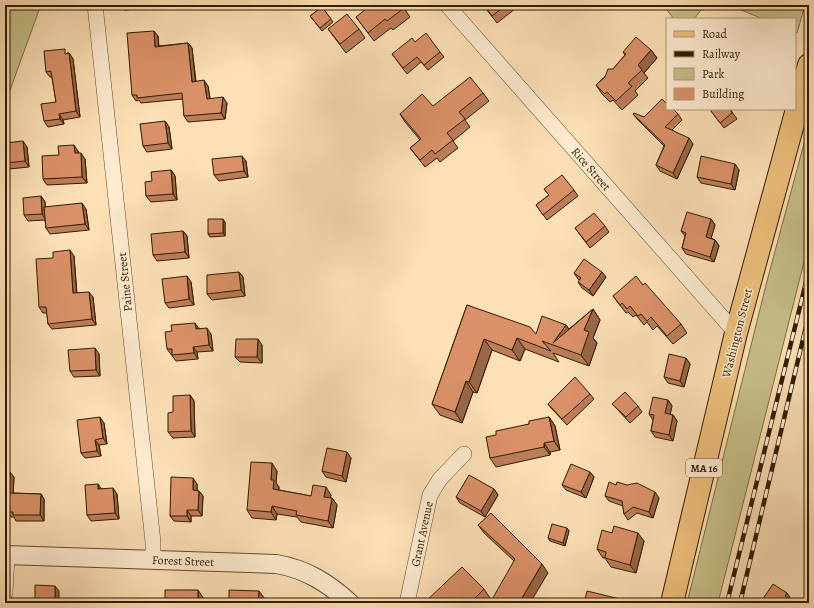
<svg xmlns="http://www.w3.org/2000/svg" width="814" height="608" font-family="Alegreya,serif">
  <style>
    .green { fill: #c6c089; stroke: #7a6e44 }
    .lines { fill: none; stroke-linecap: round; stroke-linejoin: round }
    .minor-casing { stroke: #624d2e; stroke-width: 16 }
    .tertiary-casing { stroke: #624d2e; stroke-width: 20 }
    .primary-casing { stroke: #2f1c00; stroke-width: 24 }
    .minor { stroke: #feebd0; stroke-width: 15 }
    .tertiary { stroke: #feebd0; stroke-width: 18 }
    .primary { stroke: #eec07b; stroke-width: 22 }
    .rail-casing { stroke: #2f1c00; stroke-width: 4.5 }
    .rail { stroke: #feebd0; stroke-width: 3; stroke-dasharray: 9; stroke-linecap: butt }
    .wall { fill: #bc7d59; stroke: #2f1c00 }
    .shaded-wall { fill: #996649; stroke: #2f1c00 }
    .building { fill: #db9168; stroke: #2f1c00 }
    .labels { text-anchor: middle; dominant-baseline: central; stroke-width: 3; stroke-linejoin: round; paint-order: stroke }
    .shield { fill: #feebd0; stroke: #6d5a3e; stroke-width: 1 }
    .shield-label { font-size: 11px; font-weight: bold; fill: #2f1c00 }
    .street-label { font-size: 12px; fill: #2f1c00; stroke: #feebd0 }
  </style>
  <rect width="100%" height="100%" fill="#fde0b6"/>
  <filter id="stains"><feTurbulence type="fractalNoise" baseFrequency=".005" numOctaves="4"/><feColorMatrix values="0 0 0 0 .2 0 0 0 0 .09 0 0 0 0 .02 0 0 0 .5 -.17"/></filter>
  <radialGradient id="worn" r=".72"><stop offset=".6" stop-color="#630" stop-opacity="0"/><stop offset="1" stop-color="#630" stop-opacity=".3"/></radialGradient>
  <path class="green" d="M5,5H35L39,10L5,104Z
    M663,5H705L694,19H674Z
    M729,5H805L797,33L795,32V19H763Z
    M809,125V242L718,603H687L767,281Z"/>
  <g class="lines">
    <g class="minor-casing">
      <path id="minor" d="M95,5L153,542V560
        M447,5L736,333
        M5,593L7,555
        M407,603L430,495L440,479L464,454"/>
    </g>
    <g class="tertiary-casing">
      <path id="tertiary" d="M5,555L276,564C306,569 328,583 350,603"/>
    </g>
    <g class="primary-casing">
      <path id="primary" d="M672,603L736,333L809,65"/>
    </g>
    <use href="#minor" class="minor"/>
    <use href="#tertiary" class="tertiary"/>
    <use href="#primary" class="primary"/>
    <g class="rail-casing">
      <path id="rail" d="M727,603L809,270
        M740,603L809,314"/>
    </g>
    <use href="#rail" class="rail"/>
  </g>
  <path class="wall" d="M120,5H160H155V8L124,10Z
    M483,5H520L497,23Z
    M322,7L333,22L322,31L310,16Z
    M404,8L410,17L393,30L391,28L374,41L356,17Z
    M328,29H359L365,38L346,53Z
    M158,36L159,46L188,43L192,48L196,81L208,86L210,99L227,103L225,119L188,122L184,116L183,99L141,103L139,100L136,101L132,95Z
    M415,42L440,52L444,57L428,70L421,62L407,74L392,54Z
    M651,50L657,58L644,73L648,78L635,91L638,95L622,110L613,100L610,102L602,94L596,85L613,69L625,55L623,52Z
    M67,53H69L73,59L80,117L63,120L64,124L48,127L44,121L56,102L52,77H50L46,72Z
    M483,93L489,101L465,120L470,127L453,141L458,148L440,162L437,158L425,167L410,148L420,140L405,122L400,114L433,106Z
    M730,109L737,119L724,128L711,111Z
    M633,114L644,117L678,114L682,120L672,130L693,144L677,179L660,171L656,165L664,146L638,120Z
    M165,121L169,127L172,149L147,152L143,146Z
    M5,143L27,147L29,167L9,169L5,164Z
    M78,151L79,153L85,159L87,183L47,185L43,179L59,155Z
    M246,161L248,177L219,181L214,175Z
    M171,170L175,176L177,200L151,202L146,196L152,181Z
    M739,170L735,190L701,183L697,177Z
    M544,189L574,190L578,196L547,220L536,205L549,195Z
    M41,196L45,202V207L86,209L89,230L50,234L46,228L45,220L28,221L24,215Z
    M711,219L715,225L711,238L715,240L719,246L714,262L686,254L682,248L685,236L681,231Z
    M225,222V236L210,237L208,234Z
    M605,226L609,232L590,248L575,228Z
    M183,231L187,236L189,258L157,261L153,255Z
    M74,256L77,293L93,297L96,325L52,329L48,324L47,313H43L39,307Z
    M239,272L243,277L245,296L212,300L207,294Z
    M574,273L606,277L593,296L582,288L578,282L580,280L578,279Z
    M191,282L194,305L169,308L165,303Z
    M643,285L681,324L687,333L673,344L657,326L653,330L647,322L644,325L636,315L633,317L628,312L626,313L619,304L613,296Z
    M467,305L536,334L566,325L569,329L593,309L600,320L593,338L597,343L589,366L553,353L559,362L525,349L520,361L492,350L477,393L473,392L462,423L440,415L432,404Z
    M199,328L211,334L213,351L197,352L198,359L176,361L167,349Z
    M262,345V363L240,362L235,357Z
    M99,354L100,376L74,377L70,371Z
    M686,358L690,364L684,387L668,383L664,377Z
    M590,394L594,399L567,425L552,409L548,404Z
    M190,395L194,401L195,437L173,438L168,432Z
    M668,400L672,406L670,414L673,415L677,421L673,441L655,437L651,431L653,420L649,414Z
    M612,404L638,406L642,412L630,423L617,409Z
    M549,417L555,426L560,450L550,452V455L496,467L490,458L496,435L529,424Z
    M104,423L107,444L99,445L101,456L85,458L81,453Z
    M351,458L346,482L326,477L322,471Z
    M5,471L14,477L13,493L41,494L44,499V521H16L14,517H11L8,512V508H5Z
    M277,471L276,483L279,487V490L311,496L331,495L330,498H332L337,505L333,528L301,522L297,517L277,514L276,520L252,518L247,510Z
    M590,472L594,477L586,498L566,490L562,485Z
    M98,484L101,489L117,494L119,519L91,521L87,515Z
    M197,484V490L199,491L203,496L202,516H191V522L174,521L170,516Z
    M809,485V500L805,495Z
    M494,489L498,495L485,517L460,503L456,497Z
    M605,496L659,498L653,518L637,513L628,520L624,514L623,506L609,501Z
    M478,525L548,573L514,561L484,533Z
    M567,528L569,531L565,546L550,541L548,538Z
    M644,541L636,573L611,567L605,558H603L597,549Z
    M484,589L490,598L484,603H424Z"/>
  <path class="shaded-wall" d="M154,31L158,36L159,52L155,47Z
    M188,43L192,48L196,87L192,82Z
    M651,50L657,58L644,73L638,65Z
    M69,53L73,59L80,117L76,111Z
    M204,80L208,86L211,104L207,99Z
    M223,97L227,103L225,119L221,113Z
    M59,114L63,120L64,124L60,119Z
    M165,121L169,127L172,149L168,143Z
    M689,138L693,144L677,179L673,173Z
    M23,141L27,147L29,167L25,161Z
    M74,145L78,151L79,159L75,153Z
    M81,153L85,159L87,183L82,177Z
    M242,156L246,161L248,177L244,171Z
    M735,164L739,170L735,190L731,184Z
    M171,170L175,176L177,200L173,194Z
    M41,196L45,202L46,220L42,214Z
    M82,203L86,209L89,230L85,224Z
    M223,219L225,222V236L223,233Z
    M711,219L715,225L710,242L706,237Z
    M183,231L187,236L189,258L185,252Z
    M715,240L719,246L714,262L710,257Z
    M70,250L74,256L77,299L73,293Z
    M239,272L243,277L245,296L241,290Z
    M602,272L606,277L593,296L589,290Z
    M187,276L191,282L194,305L189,299Z
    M89,292L93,297L96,325L92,319Z
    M593,309L600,320L593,338L597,343L589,366L581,355L584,330Z
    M195,323L199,329H196Z
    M566,325L573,336L553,343Z
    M207,328L211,334L213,351L209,345Z
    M517,338L525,349L520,361L512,350Z
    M258,339L262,345V363L257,357Z
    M484,339L492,350L477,393L469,382Z
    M193,347L197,352L198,359L194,353Z
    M95,348L99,354L100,376L96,370Z
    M686,358L690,364L684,387L680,381Z
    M466,381L473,392L462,423L455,412Z
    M190,395L194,401L195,437L191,431Z
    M668,400L672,406L669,419L665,413Z
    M673,415L677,421L673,441L669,435Z
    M100,417L104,423L107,444L103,438Z
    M549,417L555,426L560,450L554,441Z
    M95,440L99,445L101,456L97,451Z
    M544,443L550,452V455L544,447Z
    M347,452L351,458L346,482L342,476Z
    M272,463L277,471L276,483L279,487L278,496L273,489L271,480Z
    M10,472L14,477L13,499L9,493Z
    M590,472L594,477L586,498L581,492Z
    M193,478L197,484V496L193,490Z
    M98,484L102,490L98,489Z
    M326,487L331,495L329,504L324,497Z
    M113,488L117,494L119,519L115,513Z
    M494,489L498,495L485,517L481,511Z
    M199,491L203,496L202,516L198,510Z
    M655,492L659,498L653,518L649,512Z
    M41,494L44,499V521L40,515Z
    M332,498L337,505L333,528L328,521Z
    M272,506L277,514L276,520L271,512Z
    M187,510L191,516V522L187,516Z
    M567,528L569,531L565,546L563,543Z
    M638,533L644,541L636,573L630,565Z
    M542,564L548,573L530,603H519Z
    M55,586L59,591V603H55Z
    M198,590L204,599V603H198Z
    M259,591L265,599L264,603H258Z
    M787,593L791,599L789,602L785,596Z
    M620,599L623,603H619Z"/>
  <path class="building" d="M371,5H402L404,8L387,21L385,19L368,33L356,17Z
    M484,5H506L492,16Z
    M322,7L331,19L320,28L310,16Z
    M347,14L359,29L340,44L328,29Z
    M154,31L155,47L188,43L192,82L204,80L207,99L223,97L221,113L184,116L182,93L137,98V95H132L127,33Z
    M426,33L440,52L424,65L417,57L403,68L392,54L412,38L415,42Z
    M636,37L651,50L638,65L642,70L628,83L632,86L616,101L607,92L605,94L596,85L605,77L608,69H613L626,54L623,52Z
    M65,49V54L69,53L76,111L59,114L60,119L44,121L41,104L56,102L51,71L46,72L44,51Z
    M470,77L483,93L459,112L465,119L447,133L453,140L435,154L432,150L420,160L410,148L421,139L400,114L422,94L433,106Z
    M662,99L667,104V109H673L678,114L665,127L689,138L673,173L656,165L665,145L633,114L634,113L644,117Z
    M711,109H730L732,113L720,123L711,111Z
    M165,121L168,143L143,146L140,124Z
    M23,141L25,161L5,163V143Z
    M74,145L75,153H81L82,177L43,179L42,156L59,155L58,146Z
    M242,156L244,171L214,175L212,159Z
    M701,156L735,164L731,184L697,177Z
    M171,170L173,194L146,196L145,182L152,181L151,172Z
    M562,175L574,190L543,215L536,205L549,195L544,189Z
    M41,196L42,214L24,215L23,198Z
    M82,203L85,224L46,228L44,207Z
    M687,212L711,219L706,237L715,240L710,257L682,248L686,233L681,231Z
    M594,213L605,226L586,242L575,228Z
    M208,219H223V233L208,234Z
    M183,231L185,252L153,255L151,234Z
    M70,250L73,293L89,292L92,319L48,324L46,307H39L36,259L53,258V252Z
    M584,259L602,272L589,290L578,282L581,278L574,273Z
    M239,272L241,290L207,294V275Z
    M187,276L189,299L165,303L162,279Z
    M636,276L643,285L645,283L681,324L667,336L651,317L647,321L641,314L638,316L630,306L627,309L622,303L620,305L613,296Z
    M467,305L530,327L536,334L542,316L566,325L553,343L593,309L584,330L589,332L581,355L542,341L551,351L517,338L512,350L484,339L469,382L466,381L455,412L432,404Z
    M195,323L196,329L207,328L209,345L193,347L194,353L172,355V349H167L165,332L172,331L171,325Z
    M236,339H258L257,357H235Z
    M95,348L96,370L70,371L68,350Z
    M669,354L686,358L680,381L664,377Z
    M575,377L590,394L562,419L548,404Z
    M625,392L638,406L626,417L612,404Z
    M190,395L191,431L168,432V413L173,412V396Z
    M653,397L668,400L665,413L673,415L669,435L651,431L654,415L649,414Z
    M100,417L103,438L95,440L97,451L81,453L77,420Z
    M549,417L554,441L544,443V447L490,458L486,437L496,435V431L529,424V421Z
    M327,448L347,452L342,476L322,471Z
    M251,462L272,463L271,480H274L273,489L311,496L313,485L326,487L324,497L332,498L328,521L296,515L297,511L272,506L271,512L247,510Z
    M571,464L590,472L581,492L562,485Z
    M5,471L10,472L9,493L41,494L40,515H13V512H8V503H5Z
    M469,475L494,489L481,511L456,497Z
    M171,477L193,478V490L199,491L198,510H187V516H170Z
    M609,482L616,485L617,482L627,485L637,483L655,492L649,512L633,507L624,514L622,501L605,496Z
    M98,484V489L113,488L115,513L87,515L85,485Z
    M809,485V496L805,495Z
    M491,513L542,564L519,603H490L515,559L478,525Z
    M552,524L567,528L563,543L548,538Z
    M614,526L638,533L630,565L605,558L606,552L597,549L602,530L612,533Z
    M462,567L484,589L470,603H424Z
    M773,584L787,593L785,596L791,601L790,603H760Z
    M35,585L55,586V603H35Z
    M165,590H198V603H165Z
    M229,590L259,591L258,603H229Z
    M809,590V595L806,593Z
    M587,591L620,599L619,603H584Z"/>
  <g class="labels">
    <rect class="shield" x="686" y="459" width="36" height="18" rx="3"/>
    <g class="shield-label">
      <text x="704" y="468">MA 16</text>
    </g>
    <g class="street-label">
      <text transform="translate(591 169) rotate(49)">Rice Street</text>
      <text transform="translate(125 282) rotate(-96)">Paine Street</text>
      <text transform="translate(737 333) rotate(-76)">Washington Street</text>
      <text transform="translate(422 534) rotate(-78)">Grant Avenue</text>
      <text transform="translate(183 561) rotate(2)">Forest Street</text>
    </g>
  </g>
  <rect width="814" height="608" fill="none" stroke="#fde0b6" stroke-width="20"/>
  <rect x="6" y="6" width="802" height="596" fill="none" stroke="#2f1c00" stroke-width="2"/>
  <rect x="10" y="10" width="794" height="588" fill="none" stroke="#2f1c00"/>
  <rect x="666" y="18" width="130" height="92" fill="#feebd0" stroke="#ab987d"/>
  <rect x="674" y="31" width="20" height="6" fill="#eec07b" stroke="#ab987d"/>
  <text x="702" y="38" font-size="12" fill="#2f1c00">Road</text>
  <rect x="674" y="51" width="20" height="6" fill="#2f1c00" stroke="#ab987d"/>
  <text x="702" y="58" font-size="12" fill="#2f1c00">Railway</text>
  <rect x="674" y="68" width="20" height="12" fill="#c6c089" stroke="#ab987d"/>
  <text x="702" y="78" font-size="12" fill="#2f1c00">Park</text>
  <rect x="674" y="88" width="20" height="12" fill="#db9168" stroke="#ab987d"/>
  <text x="702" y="98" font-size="12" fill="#2f1c00">Building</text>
  <rect width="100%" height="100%" filter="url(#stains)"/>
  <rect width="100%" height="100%" fill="url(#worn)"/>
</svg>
